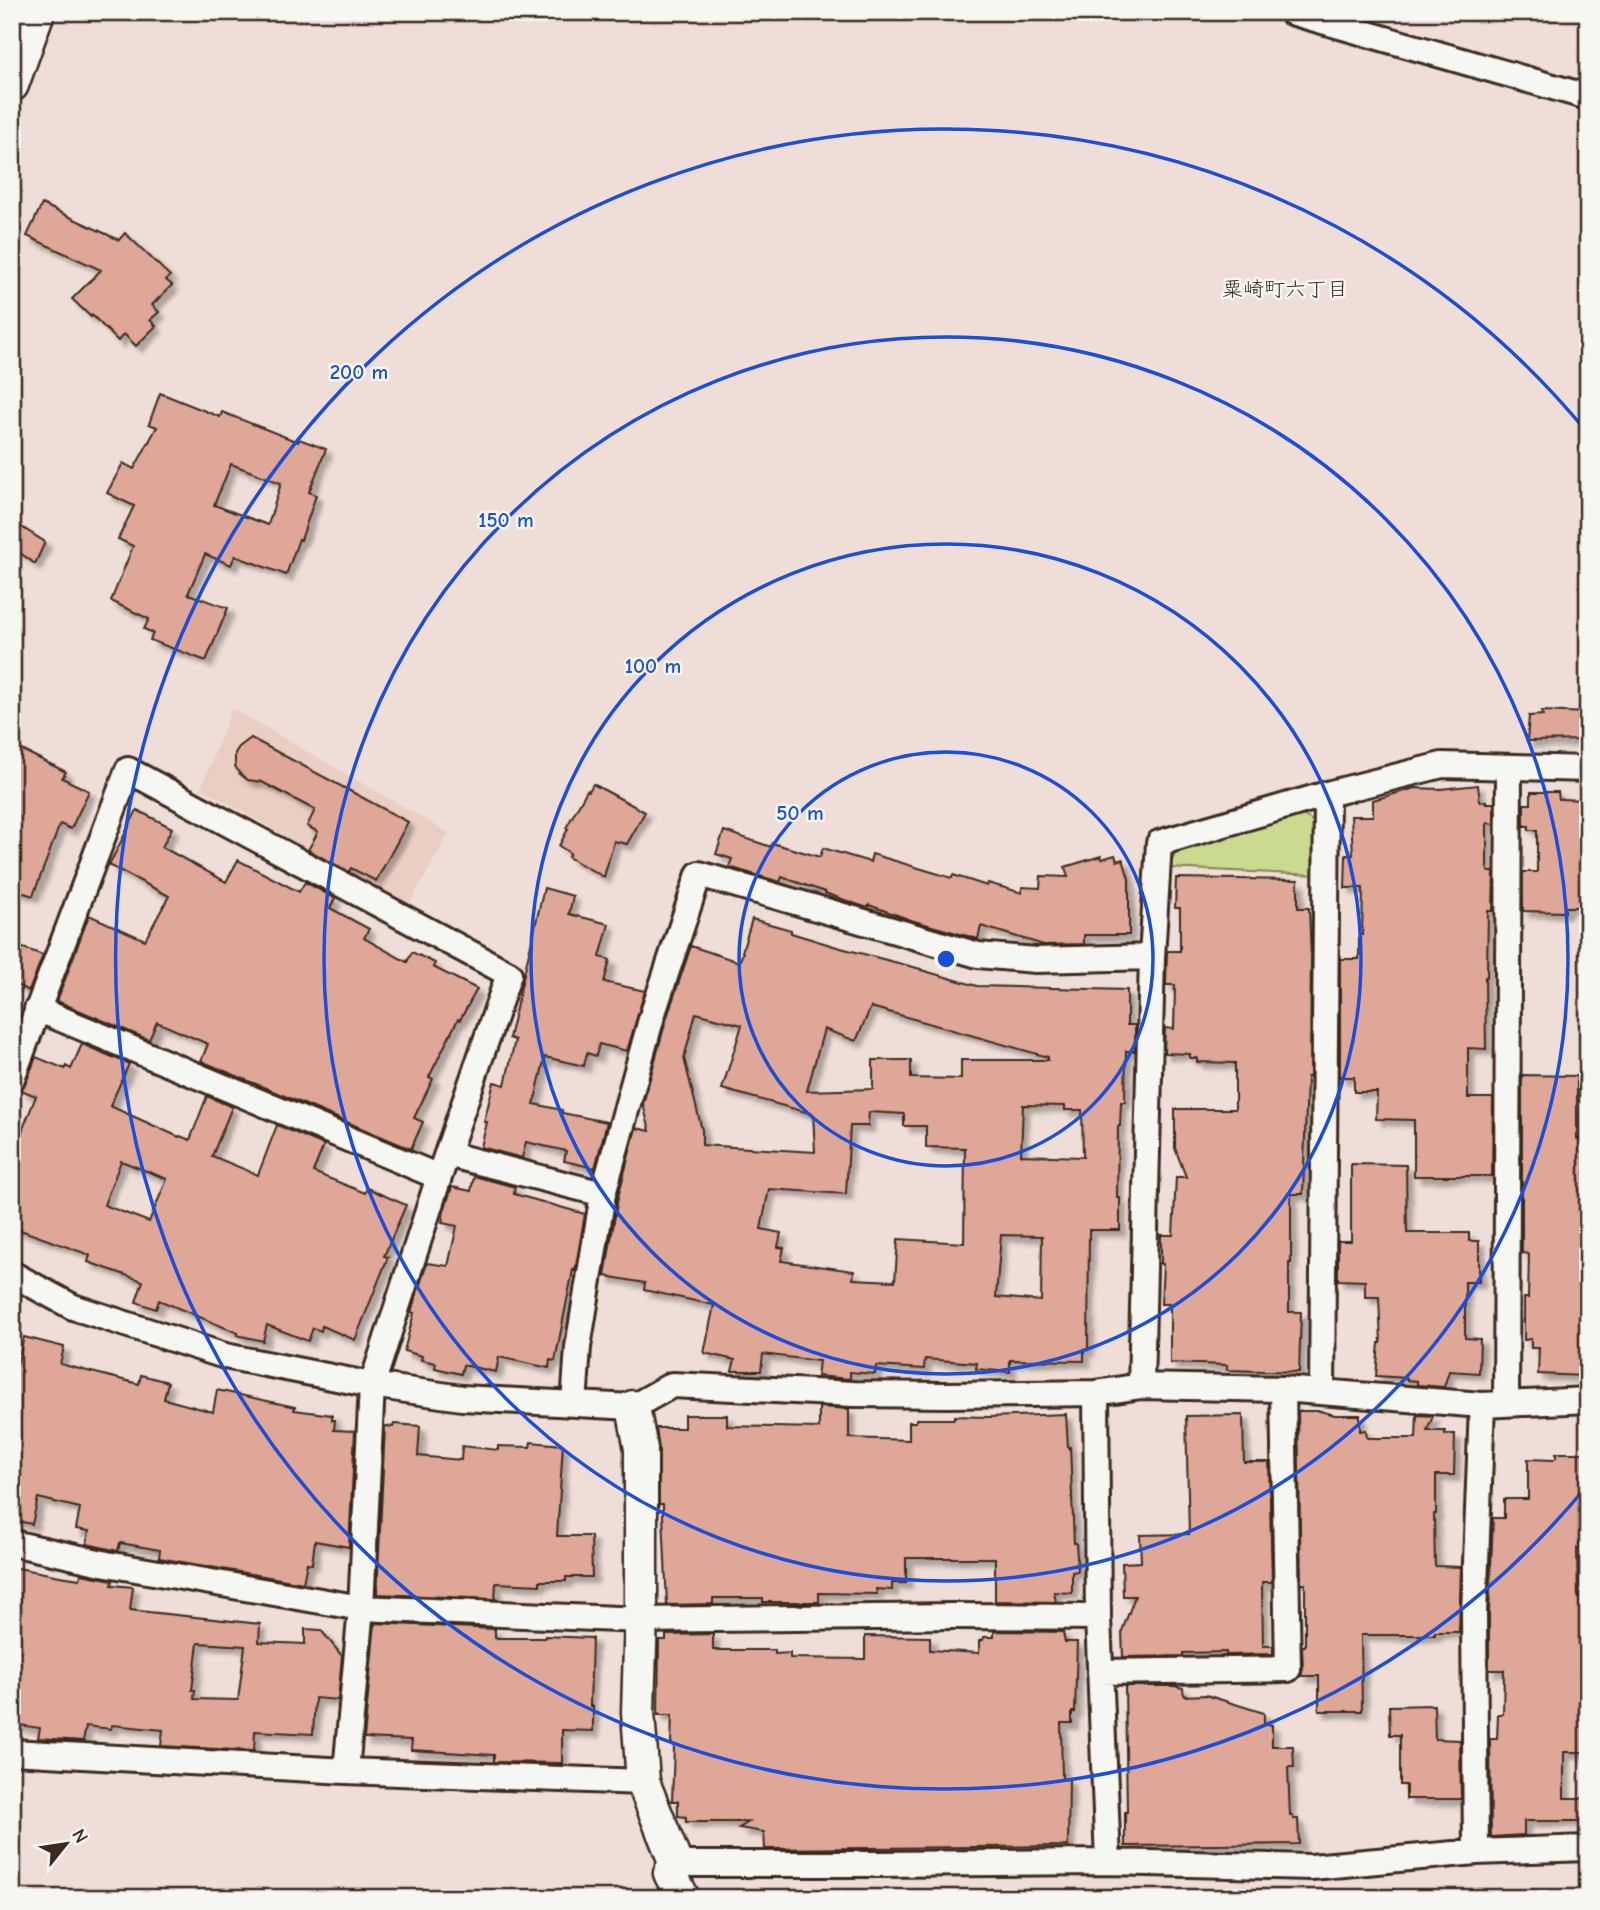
<svg xmlns="http://www.w3.org/2000/svg" width="1600" height="1910" font-family="'Comic Neue','Klee One',sans-serif">
  <style>
    .built { fill: #eacec4 }
    .green { fill: #cada8e; stroke: #828256; stroke-width: 2 }
    .building { fill: #dfa797; stroke: #3b2a1e; stroke-width: 2; fill-rule: evenodd; filter: url(#shadow) }
    .lines { fill: none; stroke-linecap: round; stroke-linejoin: round }
    .minor-casing { stroke: #3b2a1e; stroke-width: 30 }
    .tertiary-casing { stroke: #3b2a1e; stroke-width: 37 }
    .minor { stroke: #f6f6f2; stroke-width: 24 }
    .tertiary { stroke: #f6f6f2; stroke-width: 32 }
    .ring { fill: none; stroke: #1d4ed8; stroke-width: 3.5 }
    .labels { text-anchor: middle; dominant-baseline: central; stroke-width: 5; stroke-linejoin: round; paint-order: stroke }
    .neighbourhood-label { font-size: 21px; fill: #3b2a1e; stroke: #f6f6f2 }
    .centre { fill: #1d4ed8; stroke: #f6f6f2; stroke-width: 3.5 }
    .ring-label { font-size: 21px; text-anchor: middle; font-weight: bold; fill: #1d4ed8; stroke: #f6f6f2; stroke-width: 5; stroke-linejoin: round; paint-order: stroke }
  </style>
  <defs>
    <filter id="shadow"><feDropShadow dx="6" dy="6" stdDeviation="2" flood-color="#0004"/></filter>
  </defs>
  <rect width="100%" height="100%" fill="#efded7"/>
  <filter id="ink" filterUnits="userSpaceOnUse"><feTurbulence type="fractalNoise" baseFrequency=".0143" numOctaves="2"/><feDisplacementMap in="SourceGraphic" scale="14" xChannelSelector="R" yChannelSelector="G"/><feConvolveMatrix kernelMatrix="1 2 1 2 8 2 1 2 1" color-interpolation-filters="sRGB"/></filter>
  <g filter="url(#ink)">
    <path class="built" d="M232,708L449,833L408,907L201,788Z"/>
    <path class="green" d="M1303,815L1316,823L1317,875L1169,868L1177,848Z"/>
    <path class="building" d="M42,204L119,240L125,233L170,276L166,280L172,285L152,305L159,312L150,320L156,326L136,346L124,334L118,341L92,315L91,317L72,299L101,270L27,236Z
      M160,393L220,417L222,412L298,442L299,439L326,449L309,492L316,495L301,540L299,539L286,575L235,556L231,565L205,554L188,594L228,608L206,661L150,640L153,633L144,629L149,619L111,601L133,546L118,539L134,506L107,493L123,463L134,469L157,427L149,424ZM231,464L281,483L268,525L214,505Z
      M12,521L45,542L35,564L12,547Z
      M1542,711L1588,713V740L1527,741L1529,716L1543,715Z
      M251,738L408,822L376,881L351,868L349,872L308,850L318,832L307,826L315,810L262,782L248,780L239,773L235,766V753L239,747Z
      M12,745L66,772L62,778L89,791L71,829L60,824L33,896L12,889Z
      M593,784L645,812L627,844L614,841L604,877L568,857L570,853L559,846L568,829L566,828L587,790L589,791Z
      M1478,785L1480,802L1486,801V803H1494V824L1487,823V869L1489,872H1494L1493,911H1488L1487,977H1485L1486,1049L1468,1048V1098H1493L1492,1176H1414V1120L1376,1119L1377,1092H1354V1077H1340V959H1359V935H1362L1363,888H1345L1346,855H1353L1351,816H1373V800L1415,788L1440,789Z
      M1531,792H1558L1559,799L1588,800V907H1565V912L1523,911V872H1537V830H1529V826H1524V804H1531Z
      M137,810L172,828L162,847L226,882L238,860L299,892L305,882L335,898L330,908L369,929L364,938L407,962L412,952L435,963L433,967L477,989L460,1020L458,1019L429,1077L433,1079L414,1118L423,1122L411,1149L201,1061L208,1044L157,1022L149,1040L57,1001L89,915L145,940L169,896L109,865Z
      M724,831L771,847L772,843L820,857L823,848L870,862L872,854L952,878L953,875L987,886L988,883L1022,893V887L1040,888L1041,876L1068,877L1065,867L1101,856L1102,859L1115,855L1117,861L1123,859L1129,879V935H1084V944L1044,945L981,926L978,939L914,921L869,905L868,908L853,903L825,893V892L782,877L780,882L729,867L732,859L716,854Z
      M1176,878L1298,880V908H1309L1311,959L1310,1077H1307L1303,1194H1291V1263H1289V1312H1301L1299,1372L1227,1370V1365L1170,1363V1304H1161L1163,1264H1161V1235H1173L1176,1177H1186L1175,1148V1109H1235V1063L1197,1062V1058H1190V1054L1164,1053L1165,1028L1174,1029L1175,985H1166L1167,951H1180V908H1175Z
      M544,888L573,896L569,914L609,924L600,957L610,960L604,982L645,991L627,1051L599,1044L596,1056L587,1053L584,1066L545,1057L534,1104L562,1110V1113L607,1122L595,1168L564,1161L566,1151L526,1142L522,1158L481,1147L487,1122H484L494,1082L505,1085L515,1040L509,1038Z
      M752,919L791,930V933L837,947L921,969V970L977,986L1127,990V1025H1135V1051H1126L1125,1102H1121L1120,1126H1118L1117,1198H1120V1230H1089L1088,1350H1084V1361L1010,1360V1372L976,1369L977,1363L925,1359L924,1369L876,1366L875,1374L850,1372V1379L817,1376L819,1361L763,1354L761,1371H732L735,1360L704,1353L714,1305L644,1290L645,1283L605,1276L618,1197L636,1128L650,1131L643,1104L666,1020L691,946L739,962L743,953L742,952ZM871,1007L1048,1057V1060H961V1079L911,1078V1060H873V1089L807,1091L824,1029L856,1041ZM696,1013L742,1025L722,1089L813,1114L815,1152L702,1145V1130L684,1058ZM1023,1105L1065,1106V1110H1082L1083,1157L1021,1155ZM869,1112L904,1114V1126H926V1147L965,1148L964,1243L898,1239L895,1281L853,1279L854,1271L781,1261L784,1248L778,1247L781,1233L761,1229L769,1189L846,1194L850,1126H868ZM1001,1235L1042,1236L1041,1301L996,1297Z
      M12,944L43,955L29,991L12,983Z
      M82,1044L129,1064L110,1106L179,1137L180,1136L190,1140L207,1096L232,1107L212,1156L258,1175L277,1125L324,1145L313,1172L365,1193L367,1188L406,1205L384,1256L388,1257L355,1340L322,1326L321,1331L313,1328L308,1341L267,1325L263,1341L237,1335L238,1333L159,1300L156,1309L136,1302L143,1281L88,1262L90,1255L12,1227V1156L36,1096L21,1090L26,1083L36,1057L65,1069L66,1066L71,1069ZM121,1161L167,1179L149,1222L104,1205Z
      M1522,1075L1577,1076V1139H1585V1216H1586L1585,1243H1587L1586,1268H1585L1584,1376L1538,1374L1539,1348H1531V1339L1524,1340V1298H1528L1529,1254L1522,1253Z
      M1351,1164L1406,1165L1407,1233H1469V1241H1479V1282H1465V1338L1480,1339L1479,1373L1449,1371L1444,1387L1417,1385V1381L1407,1380V1378L1376,1376L1379,1343H1381L1379,1297H1365V1281L1338,1280V1241H1351Z
      M474,1176L515,1187L514,1194L585,1214L575,1271L573,1270L555,1361L550,1360L549,1368L499,1357L496,1372L463,1365L461,1374L435,1368L436,1363L421,1360L422,1356L404,1351L414,1313L411,1312L427,1263L448,1266L457,1226L442,1223L444,1211L452,1187L471,1191Z
      M24,1337L64,1347L60,1364L139,1384L141,1375L168,1382L164,1399L213,1412L217,1390L295,1407L294,1410L332,1415V1420H335L334,1430L355,1431L349,1547L315,1541L312,1564L307,1563L303,1583L159,1558L160,1550L120,1543L118,1551L87,1544L89,1531L76,1529L80,1508L38,1498L32,1524L12,1520V1385Z
      M819,1407L849,1409V1438L909,1440V1422H916V1419H954V1416L988,1417L1066,1414L1068,1447H1070L1074,1543H1076L1078,1571L1072,1572V1593L1054,1592L1056,1602L995,1601V1558H906V1583H892V1590L876,1589L877,1594L819,1593V1602H763V1598H713V1604L667,1605L663,1515V1504H659V1449L656,1428H684V1415H727V1426L819,1428Z
      M1298,1411H1320L1335,1415H1360V1431L1366,1430L1367,1438H1416L1417,1415L1433,1416L1427,1431H1445V1434H1455L1454,1475H1436V1514H1434L1435,1566L1461,1567L1459,1632H1435V1635H1361L1362,1711H1319V1676H1301L1303,1669L1302,1646H1305V1584H1301Z
      M1243,1415L1244,1462H1269L1272,1582H1262L1263,1646H1273V1654L1226,1655V1652L1183,1653V1656L1123,1657L1122,1631L1135,1596H1123L1122,1563L1141,1562L1140,1535L1189,1534L1186,1416Z
      M394,1424L420,1426L418,1456L461,1460L462,1446L498,1450V1446L530,1447L531,1442L563,1445L557,1536H591L592,1577H566V1581H540V1585L496,1583L495,1599L377,1594L385,1426L393,1427Z
      M1556,1453H1588V1509H1580V1548H1577L1578,1596H1588V1752H1564V1798H1588V1821H1524V1835L1491,1837L1490,1739H1497L1498,1714H1503L1504,1670H1489V1614L1493,1518H1504V1499H1528V1459L1553,1460L1556,1458Z
      M12,1567L60,1576L80,1579L81,1574L113,1580L112,1585L133,1587L130,1610L260,1624L259,1642L305,1644V1629L321,1630L342,1656L338,1700L315,1698L313,1734L255,1731L254,1751L161,1746L163,1730L112,1725L111,1729L86,1726L83,1741L38,1738L40,1728L12,1724V1647L16,1627H12ZM198,1643L245,1646L238,1700L194,1699L195,1690H192Z
      M375,1623L495,1629V1638H545V1636L592,1638L590,1706H593V1731L562,1730V1763L494,1762V1755L411,1750L412,1740L364,1738Z
      M994,1631L1063,1632L1065,1642H1077L1075,1712H1072V1723H1061L1062,1779H1069L1068,1846L765,1849L764,1832L739,1828L749,1822H686V1817L678,1816V1801H672L674,1747L671,1742L672,1715H658L659,1640H666V1635L713,1634V1650H775V1654L790,1653V1658L865,1659V1636L930,1637V1650L979,1653V1641L983,1640L984,1637H994Z
      M1125,1686H1174L1183,1688L1184,1696L1206,1695L1264,1713V1724L1272,1725V1746H1293L1294,1767H1288L1290,1816H1293V1819H1298L1299,1844L1125,1846V1812H1127Z
      M1434,1705L1435,1739L1460,1740L1461,1799H1406V1785H1400V1735H1390L1389,1706Z"/>
    <g class="lines">
      <g class="minor-casing">
        <path id="minor" d="M1291,12L1588,97
          M1152,957L1159,843L1327,794L1442,765L1588,769
          M37,1009L439,1177
          M12,1078L128,770L509,974L439,1177L372,1385L361,1608L346,1771
          M447,1154L603,1194
          M12,1274L73,1307L225,1356L372,1385L462,1398L633,1407L672,1385L853,1394L946,1395L1096,1393L1141,1386L1283,1389L1482,1405L1588,1400
          M1322,1392L1327,794
          M1096,1393L1098,1617L1108,1862
          M1506,1403L1509,767
          M574,1404L578,1347L603,1194L652,1016L699,874L978,955L1036,960L1152,957L1141,1386
          M12,1543L107,1564L361,1608L641,1620L954,1616L1098,1617
          M1100,1672L1288,1669L1283,1389
          M12,1752L346,1771L643,1782
          M1476,1852L1474,1614L1482,1405
          M676,1864H877L1108,1862L1311,1867L1476,1852L1588,1848"/>
      </g>
      <g class="tertiary-casing">
        <path id="tertiary" d="M12,85L38,12
          M633,1407L641,1449V1614L638,1712L643,1782L676,1864L670,1873L683,1898"/>
      </g>
      <use href="#minor" class="minor"/>
      <use href="#tertiary" class="tertiary"/>
    </g>
  </g>
  <g class="ring">
    <circle cx="946" cy="959" r="207"/>
    <circle cx="946" cy="959" r="415"/>
    <circle cx="946" cy="959" r="622"/>
    <path d="M1586 1487A830 830 0 1 1 1586 431"/>
  </g>
  <g class="labels">
    <g class="neighbourhood-label">
      <text x="1285" y="289">粟崎町六丁目</text>
    </g>
  </g>
  <circle cx="946" cy="959" r="10" class="centre"/>
  <g class="ring-label">
    <text x="359" y="379">200 m</text>
    <text x="506" y="527">150 m</text>
    <text x="653" y="673">100 m</text>
    <text x="800" y="820">50 m</text>
  </g>
  <rect width="1600" height="1910" fill="none" stroke="#f6f6f2" stroke-width="42"/>
  <rect x="21" y="21" width="1558" height="1868" fill="none" stroke="#3b2a1e" stroke-width="2.5" filter="url(#ink)"/>
  <g transform="translate(66 1844) rotate(60)" stroke="#f6f6f2" stroke-width="5" paint-order="stroke">
  <path d="M0-5L12 26L0 18L-12 26Z" fill="#3b2a1e"/>
  <text y="-10" font-size="19" font-weight="bold" text-anchor="middle" fill="#3b2a1e">N</text>
  </g>
</svg>
